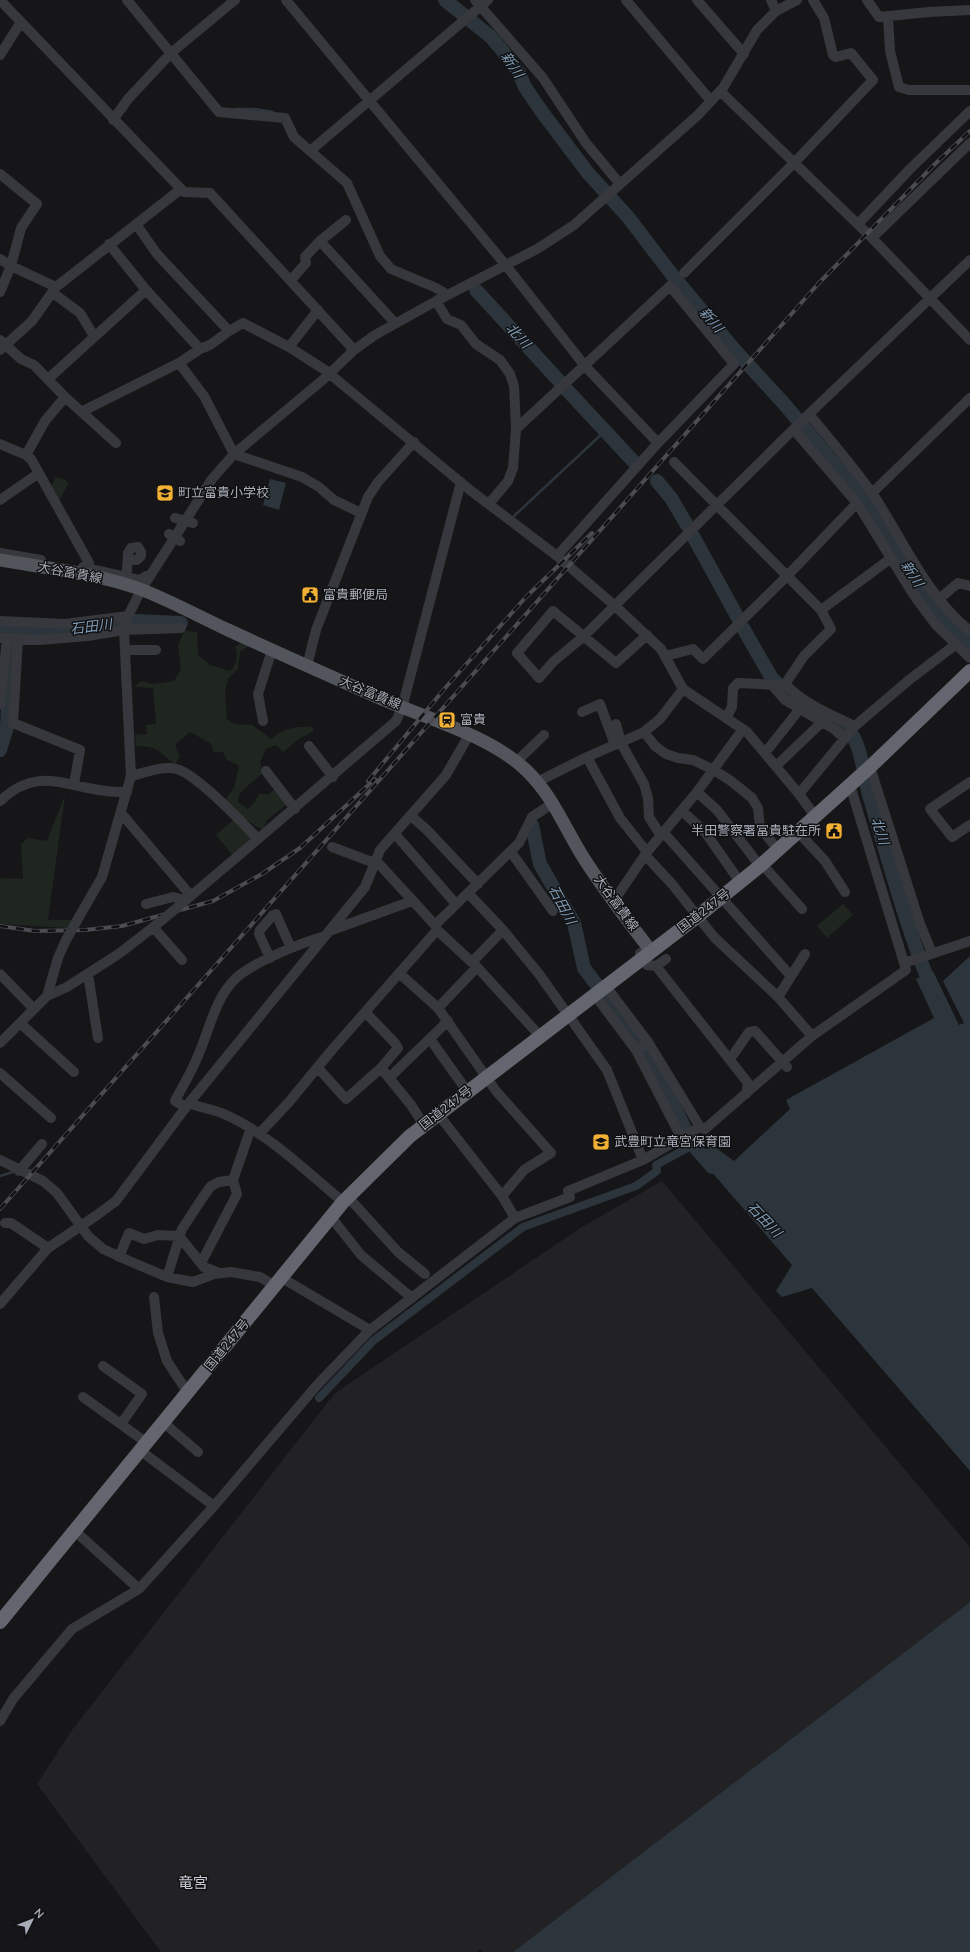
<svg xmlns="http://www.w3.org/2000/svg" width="970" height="1952" font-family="'Nunito Sans','Noto Sans JP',sans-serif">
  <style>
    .built { fill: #222225 }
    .green { fill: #1e261f }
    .water { fill: #2c353c }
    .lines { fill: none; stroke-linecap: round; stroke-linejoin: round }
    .stream { stroke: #2c353c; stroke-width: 2.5 }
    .canal { stroke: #2c353c; stroke-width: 8 }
    .river { stroke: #2c353c; stroke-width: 14 }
    .minor { stroke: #37383d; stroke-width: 10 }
    .major { stroke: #53555c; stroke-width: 13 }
    .highway { stroke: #63666e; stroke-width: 14 }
    .rail-casing { stroke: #4a4c52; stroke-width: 4 }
    .rail { stroke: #111113; stroke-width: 2.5; stroke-dasharray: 8; stroke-linecap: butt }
    .minor-bridge { stroke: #37383d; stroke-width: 10 }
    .labels { text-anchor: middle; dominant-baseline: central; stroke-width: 3; stroke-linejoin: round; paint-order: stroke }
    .poi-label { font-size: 13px; fill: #a8adb8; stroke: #111113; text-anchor: start }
    .street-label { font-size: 13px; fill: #a8adb8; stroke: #111113 }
    .water-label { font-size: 14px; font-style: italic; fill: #7f9bb3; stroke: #111113 }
    .quarter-label { font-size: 15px; fill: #c9ccd4; stroke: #111113 }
  </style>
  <rect width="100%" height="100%" fill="#161618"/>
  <path class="built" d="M662,1181L970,1547V1602L513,1952H483L480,1950L477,1952H161L37,1784L72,1730L335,1393L582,1227Z"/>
  <path class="green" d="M56,477L66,480L68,484L60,499L56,500L50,488Z
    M186,631L197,632L198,655L210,665L230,671C236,665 239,655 235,647L241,643L249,646L240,652L238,669L228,679L225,693L227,719L234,724L252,725L271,739C284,728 296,726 312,727L314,731L300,738L283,752L276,745L266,749L260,762L263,774C253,779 248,787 239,794L238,802L248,809L255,802L259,794H269L276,787L287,804L267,820L263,829L255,826L223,802L234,788L239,766L226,759L223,752H214L210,743L190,732L176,744V748L180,757L175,764C158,752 159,746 136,746L135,734L147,735L146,725L156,724L153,688L135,687L140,681L153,684L174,681L181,669L178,645L184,632Z
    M65,795L48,920H72L67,928L0,924V878L23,879L21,844L28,838L47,841Z
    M234,819L254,839L233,856L216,835Z
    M843,904L853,915L827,938L817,926Z"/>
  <path class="water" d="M270,479L286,483L279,510L263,505Z
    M970,956V1471L812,1288L782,1297L776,1291L792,1265L697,1155L712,1145L734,1161L790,1109L786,1100L934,1018L916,979L933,971L959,1025L964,1023L943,981Z
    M970,1602V1952H513Z"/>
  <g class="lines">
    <path class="stream" d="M236,109H255L273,112
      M514,516L605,431
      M0,1176L13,1172"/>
    <path class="canal" d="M319,1398L373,1341L523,1227L636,1186L657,1171L656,1165L693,1145"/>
    <path class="river" d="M445,0L491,37L502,50L519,73L525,87L542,112L588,173L628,217L673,276L733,348L786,406L863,498L933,606L947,624L970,646
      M476,290L560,382
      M567,390L634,462
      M657,481L671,498L687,525
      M693,536L738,618
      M0,628L63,630L135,621L181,623
      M743,628L771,677L792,699L848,729C862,745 863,774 869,795C889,861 906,928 933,992
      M0,750L7,727L11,643
      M532,825L540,864L574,923L584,968L596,984
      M606,998L640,1044
      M642,1048L660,1079L693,1145L712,1167"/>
    <path class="minor" d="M0,0L181,189L184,192L210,193L354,350
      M127,0L219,112L285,118L294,137L347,183L380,256L391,269L434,287L443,292L446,296
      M286,0L504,263L585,366L658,443
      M475,0L543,78L586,143L620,184
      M626,0L711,101
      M697,0L744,54
      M771,0L776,11
      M867,0L879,17L929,12L970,10
      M888,17L890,51L899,87L909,90H970
      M0,55L21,22
      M720,91L872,238L970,340
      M113,120L128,99L171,53L235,0
      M310,151L488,0
      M0,174L37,204L21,228L11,266L0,292
      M136,224L157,254L229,331
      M858,224L910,169L970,111
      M872,238L970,143
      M320,241L395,323
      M109,244L146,290L200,349
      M0,259L11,266L56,287
      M684,273L794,163L873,80L851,53L836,57L833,55L824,18L813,0
      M291,280L306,263L305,257L320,241L346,220
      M53,293L80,313L94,336
      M436,301L447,319L461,325L476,344L500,360L510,374L514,386L516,429
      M0,340L21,359L34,365L65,397L116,443
      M289,347L318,310
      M0,350L32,321L56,287L181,189
      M179,363L204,396L234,454L302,477L319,487L334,500L361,513
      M48,379L146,290
      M83,411L179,363L200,349L210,345L229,331L243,323L289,347L325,370L470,490L557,556L614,605L661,649L683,689L747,732L799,794L815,816
      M809,414C830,440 853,466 872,493C903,539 926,596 970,631
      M794,430L857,503L913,594L936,625L970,658
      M0,444L26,455L31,459L89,563L87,575
      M26,455L45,421L65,397
      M674,462L821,610L831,629L804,656L785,684
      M872,493L970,398
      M0,500L39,473
      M489,504L508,481L513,468L516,429L670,286L734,364L658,443L557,556
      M0,553L41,560
      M83,567L140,580L146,576L149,578
      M126,583L128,553L131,548L138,547L141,552V556L137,560H128
      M939,599L958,583L970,586
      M821,610L890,559
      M0,621L65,624L128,616
      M647,635L616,663L553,611L517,653L539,678L553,662L584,636L809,414L970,260
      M0,638L39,640L88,636L124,630L181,628
      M18,639L13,723L80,750L74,784
      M125,650H156
      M665,656L693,649L703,659L788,575L857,503
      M307,666L316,630L368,497L378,482L414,442
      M785,684C804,704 831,715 855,726
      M772,685L785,700L834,729L845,739
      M0,704L7,639
      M582,712L600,704L615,745
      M726,718L732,707L733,688L738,683L777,685
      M263,721L258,694L272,650
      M616,724L621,743L644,784L648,798L649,817L661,836
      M644,732L655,746L666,754L678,758L693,760L714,770L731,781L752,798L758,808L760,827L778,850
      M309,746L333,777
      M765,753L799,710
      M587,757L620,818L647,852
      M516,762L544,735
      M776,766L821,723
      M870,767L920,924L932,953
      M266,771L295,809
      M131,776C145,773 163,765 177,769C197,775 243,823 258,839L396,721L402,708L461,482
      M537,782L587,757L644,732L660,719L683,689
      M970,782L930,809L952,837L970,825
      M850,785L904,963
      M697,792L717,810L760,866
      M799,794L855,726L909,680L955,645
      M0,801C37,766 63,786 106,791C113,792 120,792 127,792
      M682,811L705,832L740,882
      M121,813L191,896
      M411,816L426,829L478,884
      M798,832L825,861L845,892
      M664,833L790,975
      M395,834L456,904
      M332,847L380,865L435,925L437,930L477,967L540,1036
      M511,852L553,911
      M645,855L672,884L714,937L778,997L812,1036
      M762,864L802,909
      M613,902L647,852L697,792L743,729
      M146,904L173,897L185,900
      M179,906L258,839
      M79,917L102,877L131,776L124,630L128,616L141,590L212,479L234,454L325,378L354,350L375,335L436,301L537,249L574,225L698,115L723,88L757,30L776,11L797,0
      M435,925L519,843L532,817L553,803
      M153,927L182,960
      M332,930L412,901
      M640,953L647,965L656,966L748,1083L746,1094
      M270,958L259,934L260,930L273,915L276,914L291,948
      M472,962L503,930
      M656,966L666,959
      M399,973L438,1008L496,1091L551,1153L524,1170L502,1196L438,1114
      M0,974L34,1009
      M88,974L98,1038
      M605,985L648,1042
      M594,994L636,1050L682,1139
      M47,996L58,958L66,940
      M778,997L805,954
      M438,1008L477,967
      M365,1012L395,1043L398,1048L381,1068L411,1105L424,1125
      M20,1023L74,1072
      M430,1039L467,1091
      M0,1043L47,996L67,987L120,953L156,925
      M636,1050L648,1042L700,1127L705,1129L812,1036L906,970L904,963L970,941
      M733,1055L749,1032L755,1031L787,1067
      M318,1068L346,1099L381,1068
      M0,1073L51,1118
      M390,1077L448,1021
      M189,1103C200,1108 213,1109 224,1114C269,1134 306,1171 343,1202
      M186,1107L175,1101C182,1087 191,1073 197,1058C209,1032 214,1000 235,979C253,962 301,943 325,936
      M259,1134L289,1102L331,1051L437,930
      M0,1160L43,1181L57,1193L88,1236L103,1249L127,1260L167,1277L193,1282L214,1274L231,1272L260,1277L275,1286
      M643,1160L700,1127
      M19,1171L42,1144
      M502,1196L515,1218
      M348,1197L398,1252L425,1274
      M331,1217L361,1255L412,1298
      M5,1223H11L48,1248
      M119,1257L129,1233L144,1239L158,1235L179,1236L204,1267L219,1273
      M201,1263L237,1194L233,1180
      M167,1277L182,1229L203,1197L211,1186L219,1182L233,1180L251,1128
      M282,1278L370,1330
      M154,1297L158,1333L167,1361L188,1393
      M0,1304L48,1248L97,1215L116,1201L189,1103L365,887L380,850L446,775L469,735
      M103,1366L142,1394L121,1424
      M83,1397L147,1443
      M164,1423L198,1452
      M141,1451L214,1506
      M75,1531L139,1589
      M0,1721L13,1699L72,1629L139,1589L214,1506L318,1384L370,1330L515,1218L570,1197L568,1191L643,1160L607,1070L539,974L503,930L468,893"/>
    <path class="major" d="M0,560C46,568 95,573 140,589C169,600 198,616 226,629C278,653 330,676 382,699C428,719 491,736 527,771C552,795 565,828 583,857C604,890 627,920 651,951"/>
    <path class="highway" d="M0,1622L343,1202L410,1136L698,916L760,866L870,767L970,671"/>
    <g class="rail-casing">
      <path id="rail" d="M368,781L446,687L525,598L592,533
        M0,926L35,931L85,930L122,926L213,901L262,874L300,848L375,779
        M0,1209L818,284L935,164L970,131"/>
    </g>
    <use href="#rail" class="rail"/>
    <path class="minor-bridge" d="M175,518L193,523
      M169,534L180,541
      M156,925L179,906
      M66,940L79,917"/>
  </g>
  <defs>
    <g id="school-square" transform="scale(0.9)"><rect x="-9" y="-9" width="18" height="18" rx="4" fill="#f2b134" stroke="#111113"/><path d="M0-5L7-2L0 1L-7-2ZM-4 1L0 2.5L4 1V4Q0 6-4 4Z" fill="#111"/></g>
    <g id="civic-square" transform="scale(0.9)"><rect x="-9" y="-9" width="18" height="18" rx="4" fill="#f2b134" stroke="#111113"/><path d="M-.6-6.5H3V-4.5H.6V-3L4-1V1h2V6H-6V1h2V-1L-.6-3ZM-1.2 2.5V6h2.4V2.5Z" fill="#111"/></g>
    <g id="station-square" transform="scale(0.9)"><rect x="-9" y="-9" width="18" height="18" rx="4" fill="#f2b134" stroke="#111113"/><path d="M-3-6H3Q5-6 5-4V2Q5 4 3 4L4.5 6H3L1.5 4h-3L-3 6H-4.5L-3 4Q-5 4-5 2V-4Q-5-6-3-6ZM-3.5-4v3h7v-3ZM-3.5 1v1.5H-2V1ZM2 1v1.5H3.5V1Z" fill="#111"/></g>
  </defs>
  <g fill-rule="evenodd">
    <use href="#school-square" x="165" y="493"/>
    <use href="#civic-square" x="310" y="595"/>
    <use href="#station-square" x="447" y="720"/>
    <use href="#civic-square" x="834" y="831"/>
    <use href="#school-square" x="601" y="1142"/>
  </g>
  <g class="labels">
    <g class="poi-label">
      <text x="178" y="493">町立富貴小学校</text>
      <text x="323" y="595">富貴郵便局</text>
      <text x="460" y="720">富貴</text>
      <text x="821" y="831" text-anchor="end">半田警察署冨貴駐在所</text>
      <text x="614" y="1142">武豊町立竜宮保育園</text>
    </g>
    <g class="street-label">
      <text transform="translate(70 573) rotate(11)">大谷富貴線</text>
      <text transform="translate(370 693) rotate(23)">大谷富貴線</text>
      <text transform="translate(616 903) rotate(54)">大谷富貴線</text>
      <text transform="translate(704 911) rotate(-38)">国道247号</text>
      <text transform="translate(446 1108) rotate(-38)">国道247号</text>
      <text transform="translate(227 1345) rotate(-51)">国道247号</text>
    </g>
    <g class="water-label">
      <text transform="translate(512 65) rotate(56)">新川</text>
      <text transform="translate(711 320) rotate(49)">新川</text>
      <text transform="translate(518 336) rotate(48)">北川</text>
      <text transform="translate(912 574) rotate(57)">新川</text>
      <text transform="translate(91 627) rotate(-7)">石田川</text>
      <text transform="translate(880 831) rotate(73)">北川</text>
      <text transform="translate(562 905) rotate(62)">石田川</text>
      <text transform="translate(764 1220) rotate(46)">石田川</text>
    </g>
    <g class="quarter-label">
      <text x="193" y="1883">竜宮</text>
    </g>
  </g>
  <g transform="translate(32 1920) rotate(47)" stroke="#111113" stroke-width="3" paint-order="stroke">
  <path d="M0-3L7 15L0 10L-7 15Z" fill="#a8adb8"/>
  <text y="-6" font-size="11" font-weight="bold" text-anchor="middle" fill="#a8adb8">N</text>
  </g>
</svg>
